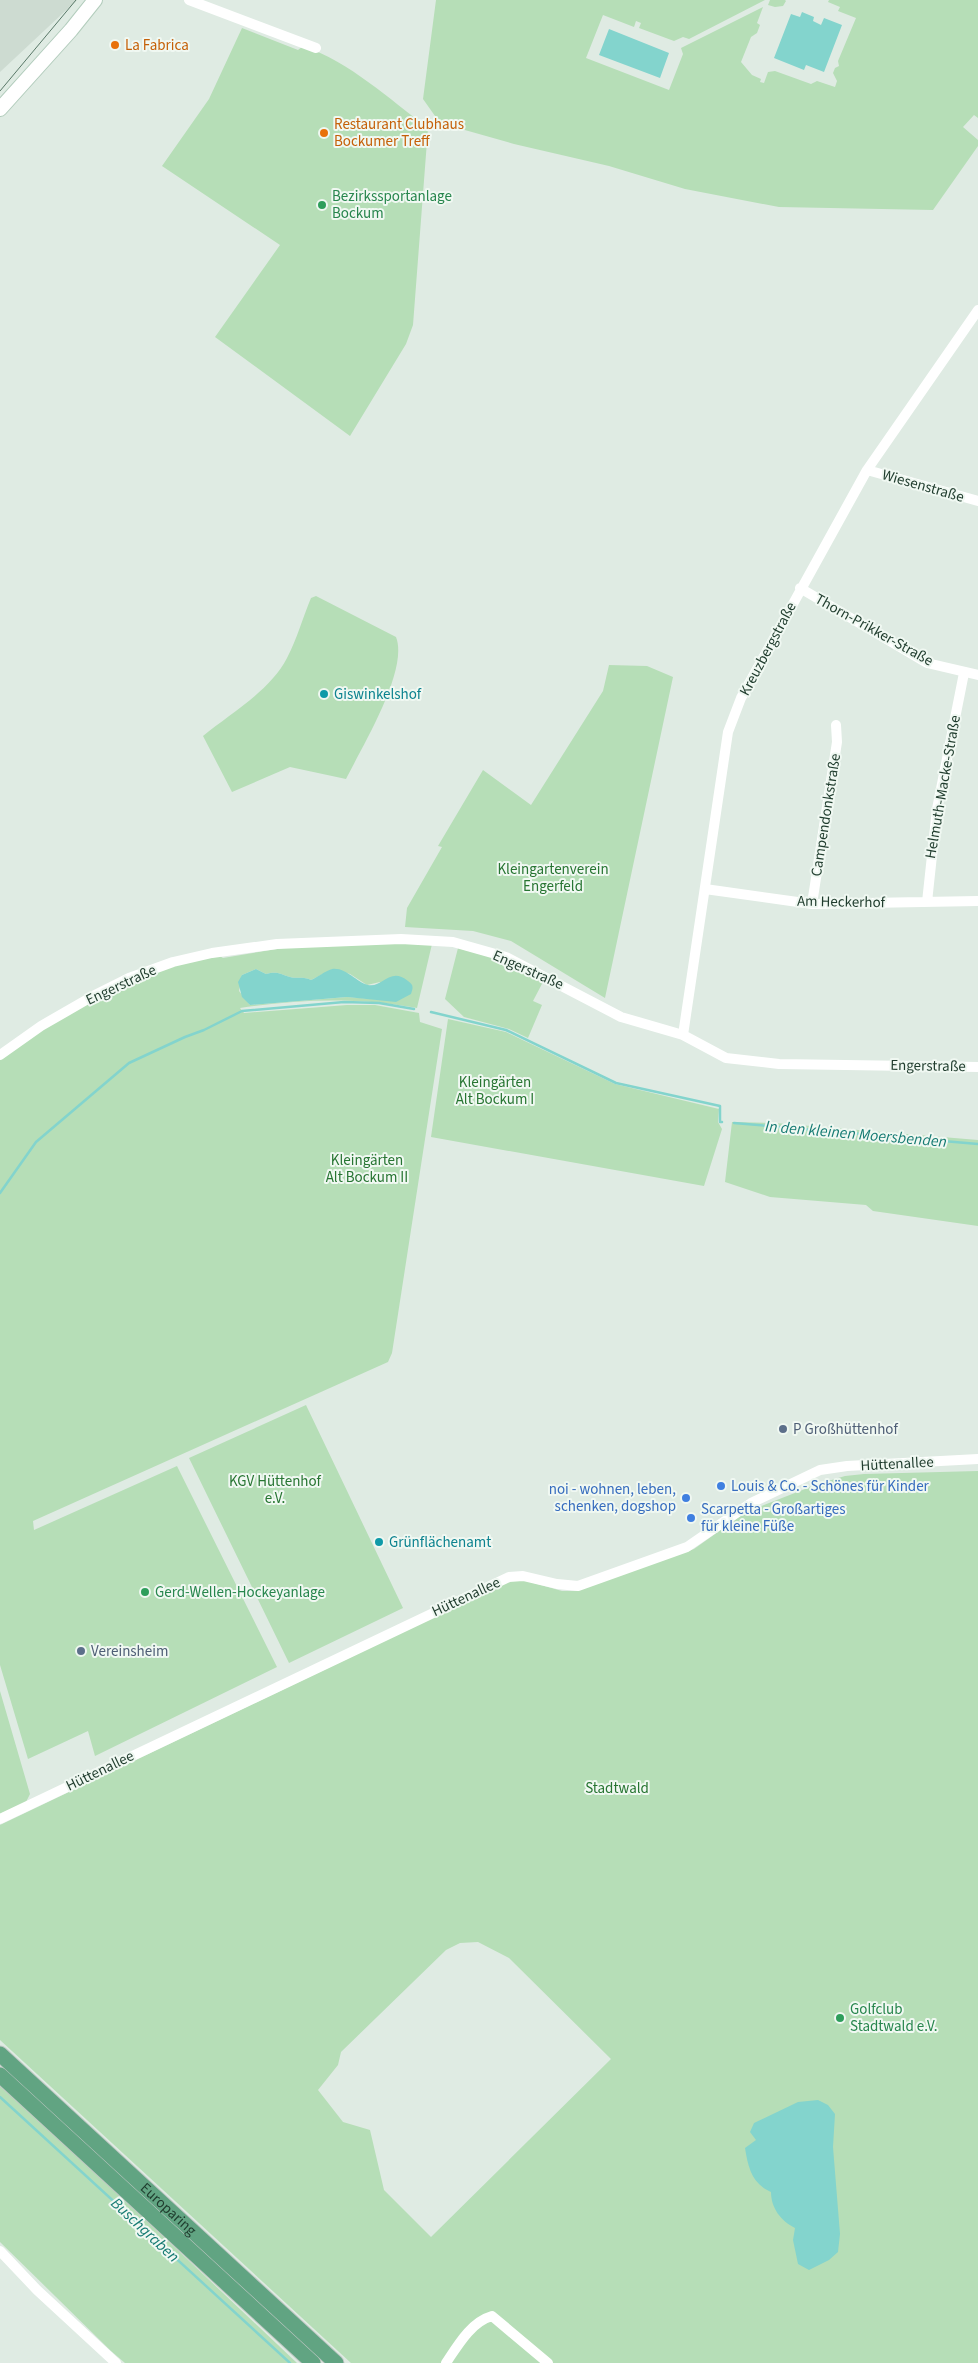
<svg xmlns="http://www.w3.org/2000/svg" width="978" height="2363" font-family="'Source Sans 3',sans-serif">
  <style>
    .built { fill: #cddbd1 }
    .green { fill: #b6deb7; fill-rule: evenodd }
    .water { fill: #83d4cd }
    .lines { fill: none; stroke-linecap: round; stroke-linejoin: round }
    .stream { stroke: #83d4cd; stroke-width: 2.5 }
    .secondary-casing { stroke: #b2ccbc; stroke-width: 16 }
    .primary-casing { stroke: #c0c8c4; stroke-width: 17 }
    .minor { stroke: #fff; stroke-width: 10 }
    .secondary { stroke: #fff; stroke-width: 14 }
    .primary { stroke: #61a482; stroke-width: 15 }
    .tram { stroke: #597868; stroke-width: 1 }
    .food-dot { fill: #e8710a; stroke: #f0f8f2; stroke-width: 2 }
    .leisure-dot { fill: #2e9e5b; stroke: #f0f8f2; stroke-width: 2 }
    .culture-dot { fill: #0f9aa8; stroke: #f0f8f2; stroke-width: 2 }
    .service-dot { fill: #5c6f8a; stroke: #f0f8f2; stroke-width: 2 }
    .shop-dot { fill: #3f7fe0; stroke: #f0f8f2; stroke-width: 2 }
    .labels { text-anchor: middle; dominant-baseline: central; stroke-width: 4; stroke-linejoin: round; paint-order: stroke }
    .food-label { font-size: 15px; fill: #c56008; stroke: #f0f8f2; text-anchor: start }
    .leisure-label { font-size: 15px; fill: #27864d; stroke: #f0f8f2; text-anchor: start }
    .street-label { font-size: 15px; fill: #1f3c2d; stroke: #f0f8f2 }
    .culture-label { font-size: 15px; fill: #0d838f; stroke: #f0f8f2; text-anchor: start }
    .park-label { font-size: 15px; fill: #277532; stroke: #f0f8f2 }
    .service-label { font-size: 15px; fill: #4e5e75; stroke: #f0f8f2; text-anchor: start }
    .shop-label { font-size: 15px; fill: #366cbe; stroke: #f0f8f2; text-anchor: start }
    .water-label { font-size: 16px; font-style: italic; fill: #167b73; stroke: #f0f8f2 }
  </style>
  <rect width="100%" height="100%" fill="#dfebe3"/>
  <path class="built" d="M0,0H77L0,72Z"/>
  <path class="green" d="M436,0H765L689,39L683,37L674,41L639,28L641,23L636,21L634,27L603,15L586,58L669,90L683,54L681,48L763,7L757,23L760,25L757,33L751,37L741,62L752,75L761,79L760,82L764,83L768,72L775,71L811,84L817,81L835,87L837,81L833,73L835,68L839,66L838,61L856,18L838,11L840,7L828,2L829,0H978V118L974,115L963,127L978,140V146L933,210L779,207L685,189L609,166L514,144L440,123L423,99Z
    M770,0H785L786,1L783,6L775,7L768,5Z
    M242,28L298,50L303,46C350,62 389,99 428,128L413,325L406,344L350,436L215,337L280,245L162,166L209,99Z
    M316,596L396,637C409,670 362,747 346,779L290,767L232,792L203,736C231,713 270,691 287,658C297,639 303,617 311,598Z
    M609,665L647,666L673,677L605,998L511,941L473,931L405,927L407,908L442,847L438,846L483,770L531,805L603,691Z
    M398,942L432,944L417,1008C359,997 298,999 240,1008L244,1013L347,1005H375L419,1013L420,1022L442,1029L392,1353L388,1362L33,1521L34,1530L177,1466L277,1667L95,1756L88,1731L28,1759L0,1665V1060C41,1024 117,984 169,966C185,961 202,959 218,955L223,958L289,947ZM256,969L266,974C277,971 280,974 290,977C298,979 303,976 311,980L333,969L350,974L367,985L380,982L385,1000L347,997L250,1005L239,991L242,975Z
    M458,948L505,961L544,980L533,1001L542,1005L528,1038L509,1029L464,1017L445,999Z
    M448,1019L506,1032L615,1084L719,1109L718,1122L722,1129L704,1186L431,1137Z
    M732,1122L775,1123L978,1140V1226L873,1211L866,1205L770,1197L725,1182Z
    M306,1405L403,1608L289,1663L189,1458Z
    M978,1471V2363H351L0,2040V1825L516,1578L562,1591H576L694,1549L746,1512L818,1484L845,1476L864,1474ZM478,1942L509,1958L611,2059L431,2237L384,2190L370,2130L343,2122L318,2090L338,2065L341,2052L446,1950L460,1943Z
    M0,1691L30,1794L26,1802L0,1814Z
    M0,2086L130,2205L297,2363H125L111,2351L0,2242Z"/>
  <path class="water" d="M802,12L814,17L813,21L821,25L824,18L842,25L824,72L806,65L804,70L774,58L791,14L800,17Z
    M609,29L669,53L660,78L599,55Z
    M256,969L266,974C277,971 280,974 290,977C298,979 303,976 311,980C318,977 325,971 332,969C346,967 356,982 368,985C383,988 390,966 408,981C414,985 413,988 411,994L396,1002L347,997L250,1005L242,997L238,982L242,975Z
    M818,2100L828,2105L835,2114L833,2147L840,2234L838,2252L829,2260L809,2270L798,2264L793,2240L795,2228C781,2221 771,2208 771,2192C752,2184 748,2167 745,2148L756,2140L750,2132L754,2123L798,2102Z"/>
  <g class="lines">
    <path class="stream" d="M431,1012L506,1030L616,1083L720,1106V1122H722
      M734,1123L978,1144
      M0,1193L36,1142L129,1063L185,1037L204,1030L242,1011L344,1002L379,1003L414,1009
      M0,2097L290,2363"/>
    <g class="secondary-casing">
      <path id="secondary" d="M0,109L71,30L95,0"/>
    </g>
    <g class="primary-casing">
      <g id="primary">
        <path id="s1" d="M0,2054L336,2363"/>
        <path d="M0,2075L313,2363"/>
      </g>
    </g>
    <path class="minor" d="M189,0L316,48
      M867,470L978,501
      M800,588L927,663L978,675
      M705,889L812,904L978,901
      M927,902L937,809L964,673
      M812,904L837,742L836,725
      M683,1035L728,732L741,698L867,470L978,310
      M0,1055L41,1026L93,996L129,978L173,962L212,953L277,944L401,939L453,942L506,957L621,1017L683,1035L726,1058L779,1064L978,1067
      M0,1819L509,1577L523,1576L557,1584L578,1586L687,1547L751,1503L820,1470L847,1466L978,1459
      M0,2251L37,2290L116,2363
      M446,2363C458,2345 471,2322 492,2316L548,2363"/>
    <use href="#secondary" class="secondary"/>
    <use href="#primary" class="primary"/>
    <path class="tram" d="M0,91L76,0"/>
  </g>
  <g class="food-dot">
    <circle cx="115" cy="45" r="5"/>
    <circle cx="324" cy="133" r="5"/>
  </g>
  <g class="leisure-dot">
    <circle cx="322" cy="205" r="5"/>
    <circle cx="145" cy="1592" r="5"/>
    <circle cx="840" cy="2018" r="5"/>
  </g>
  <g class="culture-dot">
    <circle cx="324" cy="694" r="5"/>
    <circle cx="379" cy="1542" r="5"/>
  </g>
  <g class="service-dot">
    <circle cx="783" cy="1429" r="5"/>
    <circle cx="81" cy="1651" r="5"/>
  </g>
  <g class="shop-dot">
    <circle cx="721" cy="1486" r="5"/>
    <circle cx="686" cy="1498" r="5"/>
    <circle cx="691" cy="1518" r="5"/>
  </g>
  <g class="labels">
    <g class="food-label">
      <text x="125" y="45">La Fabrica</text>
      <text x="334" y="124">Restaurant Clubhaus<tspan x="334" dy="17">Bockumer Treff</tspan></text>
    </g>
    <g class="leisure-label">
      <text x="332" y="196">Bezirkssportanlage<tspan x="332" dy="17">Bockum</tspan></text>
      <text x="155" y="1592">Gerd-Wellen-Hockeyanlage</text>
      <text x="850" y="2009">Golfclub<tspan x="850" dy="17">Stadtwald e.V.</tspan></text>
    </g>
    <g class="street-label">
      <text transform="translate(923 486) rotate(16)">Wiesenstraße</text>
      <text transform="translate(874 630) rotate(29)">Thorn-Prikker-Straße</text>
      <text transform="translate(768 649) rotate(-62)">Kreuzbergstraße</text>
      <text transform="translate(943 787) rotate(-80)">Helmuth-Macke-Straße</text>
      <text transform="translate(826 815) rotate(-81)">Campendonkstraße</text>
      <text transform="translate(841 902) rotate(1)">Am Heckerhof</text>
      <text transform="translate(528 970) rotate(24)">Engerstraße</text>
      <text transform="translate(121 985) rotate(-25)">Engerstraße</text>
      <text transform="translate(928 1066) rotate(1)">Engerstraße</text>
      <text transform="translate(897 1464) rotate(-3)">Hüttenallee</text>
      <text transform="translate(466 1597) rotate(-25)">Hüttenallee</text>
      <text transform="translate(100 1771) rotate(-26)">Hüttenallee</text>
      <text stroke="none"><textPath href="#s1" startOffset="229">Europaring</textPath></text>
    </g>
    <g class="culture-label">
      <text x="334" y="694">Giswinkelshof</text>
      <text x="389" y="1542">Grünflächenamt</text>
    </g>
    <g class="park-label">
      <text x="553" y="869">Kleingartenverein<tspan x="553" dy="17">Engerfeld</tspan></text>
      <text x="495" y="1082">Kleingärten<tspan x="495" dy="17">Alt Bockum I</tspan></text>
      <text x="367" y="1160">Kleingärten<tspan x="367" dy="17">Alt Bockum II</tspan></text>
      <text x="275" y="1481">KGV Hüttenhof<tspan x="275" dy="17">e.V.</tspan></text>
      <text x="617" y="1788">Stadtwald</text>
    </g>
    <g class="service-label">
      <text x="793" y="1429">P Großhüttenhof</text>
      <text x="91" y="1651">Vereinsheim</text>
    </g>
    <g class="shop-label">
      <text x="731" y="1486">Louis &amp; Co. - Schönes für Kinder</text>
      <text x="676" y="1489" text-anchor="end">noi - wohnen, leben,<tspan x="676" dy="17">schenken, dogshop</tspan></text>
      <text x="701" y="1509">Scarpetta - Großartiges<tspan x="701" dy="17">für kleine Füße</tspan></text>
    </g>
    <g class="water-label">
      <text transform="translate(856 1134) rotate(5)">In den kleinen Moersbenden</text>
      <text transform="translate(145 2230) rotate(43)">Buschgraben</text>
    </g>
  </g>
</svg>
